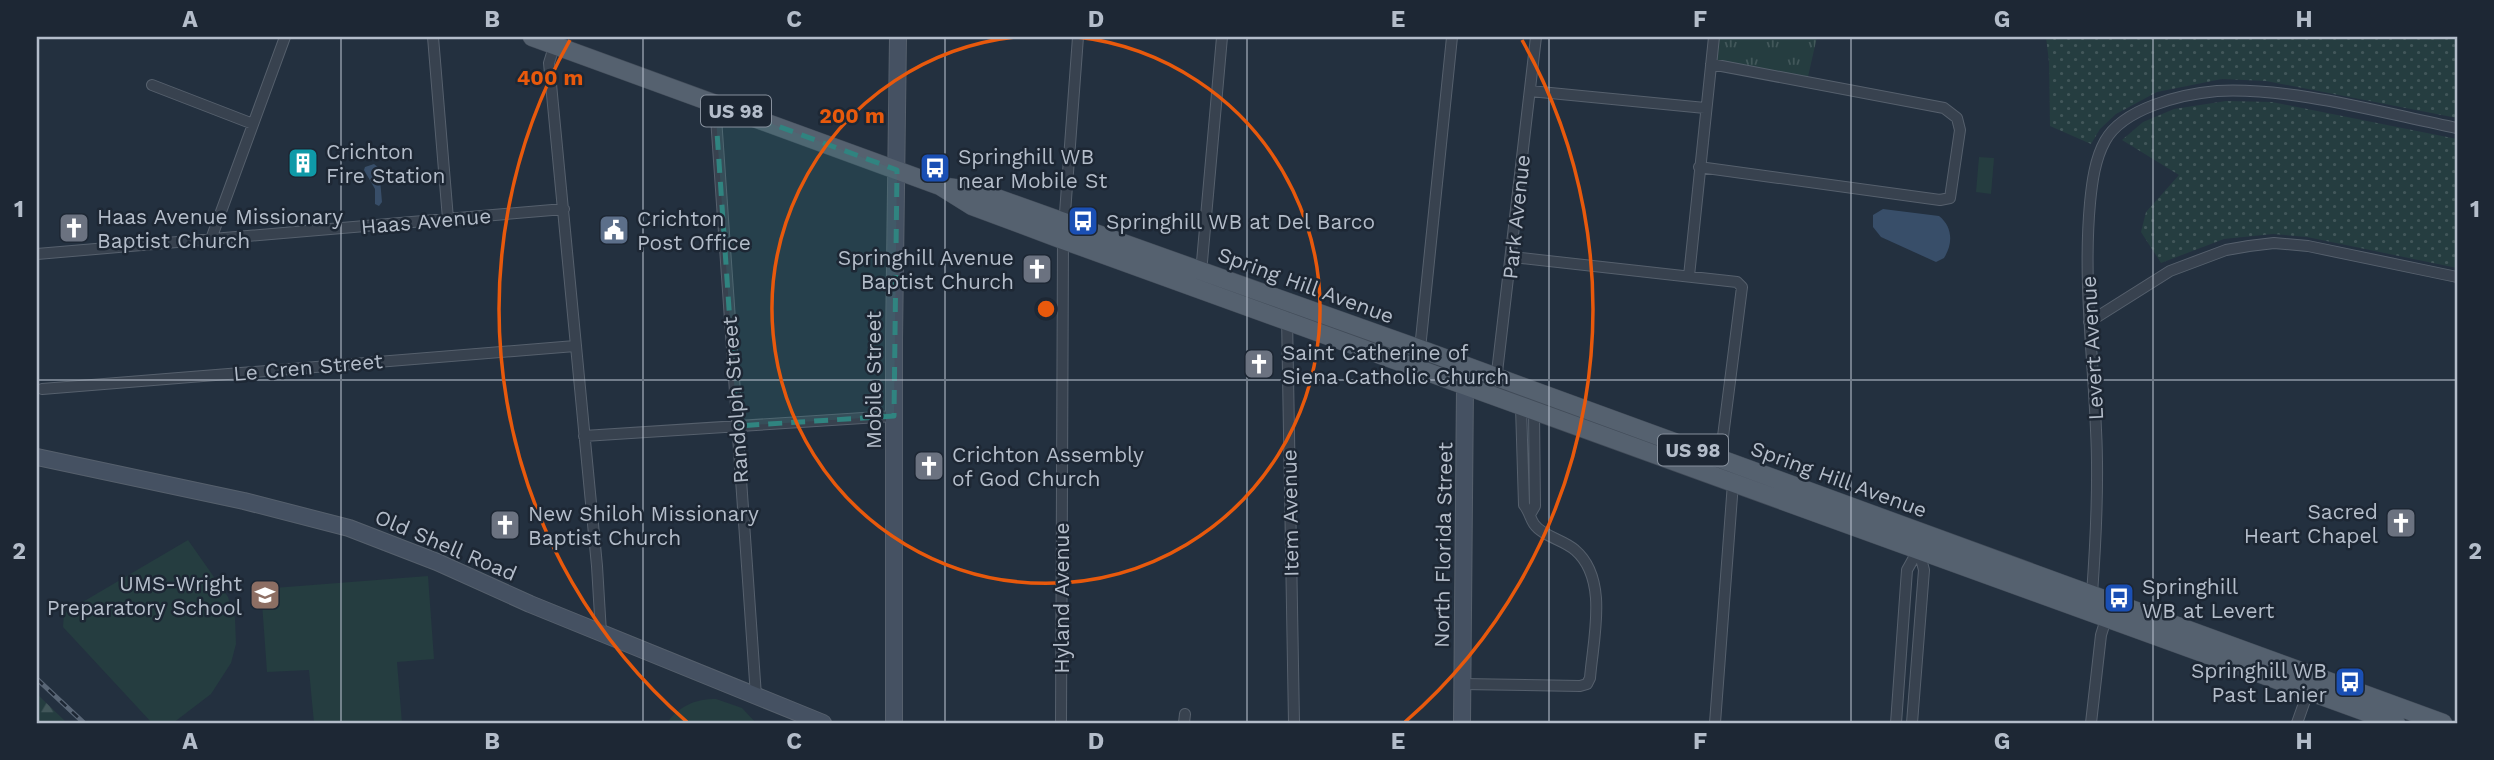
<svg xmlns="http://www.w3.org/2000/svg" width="2494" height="760" font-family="'Work Sans',sans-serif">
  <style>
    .grass { fill: url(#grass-dots) }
    .forest { fill: url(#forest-firs) }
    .park { fill: url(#park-tufts) }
    .garden { fill: #253d40 }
    .water { fill: #384e69 }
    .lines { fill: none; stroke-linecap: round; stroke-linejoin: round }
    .street-casing { stroke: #56606d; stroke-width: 12 }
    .secondary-casing { stroke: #56606d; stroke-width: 18 }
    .primary-casing { stroke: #414b58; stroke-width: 19 }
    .street { stroke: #38424f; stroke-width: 10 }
    .secondary { stroke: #455162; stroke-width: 16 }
    .primary { stroke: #55616f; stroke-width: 18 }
    .rail-casing { stroke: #596676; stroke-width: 5 }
    .rail { stroke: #1d2734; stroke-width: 2.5; stroke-dasharray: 8; stroke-linecap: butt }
    .marked { fill: #308480; fill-opacity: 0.2; stroke: #308480; stroke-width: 5; stroke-dasharray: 14 9; stroke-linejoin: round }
    .grid { fill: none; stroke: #b4bdca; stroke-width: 2; stroke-opacity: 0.55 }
    .ring { fill: none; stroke: #e8590c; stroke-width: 3.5 }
    .labels { text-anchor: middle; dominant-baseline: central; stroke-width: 5; stroke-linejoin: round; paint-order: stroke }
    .shield { fill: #1d2734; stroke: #87909d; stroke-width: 2 }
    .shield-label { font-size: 19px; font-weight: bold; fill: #b4bdca }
    .poi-label { font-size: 21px; fill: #b4bdca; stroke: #1d2734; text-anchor: start }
    .street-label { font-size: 21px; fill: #b4bdca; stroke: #1d2734 }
    .centre { fill: #e8590c; stroke: #1d2734; stroke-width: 3.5 }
    .ring-label { font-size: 21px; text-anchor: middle; font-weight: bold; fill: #e8590c; stroke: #1d2734; stroke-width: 5; stroke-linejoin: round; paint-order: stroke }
    .neatline { fill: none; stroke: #b4bdca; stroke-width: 2.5 }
    .grid-label { font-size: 23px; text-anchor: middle; font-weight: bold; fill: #b4bdca }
  </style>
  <defs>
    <pattern id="grass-dots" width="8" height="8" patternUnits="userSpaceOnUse" patternTransform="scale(1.75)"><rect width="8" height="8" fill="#253d40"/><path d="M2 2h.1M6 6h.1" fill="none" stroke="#42575a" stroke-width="1.8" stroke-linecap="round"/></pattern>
    <pattern id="forest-firs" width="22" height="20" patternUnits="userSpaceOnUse" patternTransform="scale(1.75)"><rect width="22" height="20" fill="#253d40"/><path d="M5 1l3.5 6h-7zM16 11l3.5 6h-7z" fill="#42575a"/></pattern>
    <pattern id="park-tufts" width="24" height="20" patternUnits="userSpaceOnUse" patternTransform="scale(1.75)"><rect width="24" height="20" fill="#253d40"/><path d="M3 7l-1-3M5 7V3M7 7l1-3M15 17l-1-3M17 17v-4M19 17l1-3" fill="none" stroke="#42575a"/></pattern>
  </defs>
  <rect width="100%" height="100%" fill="#23303f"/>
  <path class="grass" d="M2046,37H2457V118L2266,81L2222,79L2157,92L2116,114L2100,129L2091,144L2050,126L2049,62Z
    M2226,101L2272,102L2457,139V268L2307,237L2273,234L2224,239L2161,263L2141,232L2146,212L2179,175L2122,140L2143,122L2174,109Z"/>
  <path class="forest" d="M37,694L67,723H37Z"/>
  <path class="park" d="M1714,37H1817L1807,81L1711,64Z"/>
  <path class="garden" d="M1979,157L1994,158L1991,194L1976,192Z
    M188,540L228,597L235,618L236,644L231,663L211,694L173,723H152L63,627L64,613Z
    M428,576L434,659L397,662L402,723H314L309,670L267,672L261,589Z
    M716,699L742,708L756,723H667C679,706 695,699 716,699Z"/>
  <path class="water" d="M374,164L379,168L382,202L379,206L375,204V189L364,170L365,167Z
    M1883,209L1939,216C1953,227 1953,244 1944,258L1936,262L1881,237L1873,227V215Z"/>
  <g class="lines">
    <g class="street-casing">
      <path id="street" d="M433,37L448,219
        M557,37L549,63L597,566L601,633
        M152,85L253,124
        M1530,91L1705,108
        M715,103L756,696
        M1699,167L1940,200L1950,198L1960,130L1957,118L1944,108L1711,64
        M211,239L285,37
        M37,254L564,209
        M1512,257L1737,282L1742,287L1720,460L1733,483L1715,723
        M1201,273L1222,37
        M1689,276L1714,37
        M1287,317L1294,723
        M2089,322L2170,271L2226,250L2249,246L2274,243L2308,246L2457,277
        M1420,349L1452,37
        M1496,381L1536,37
        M42,389L575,346
        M584,436L894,416
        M1531,513L1535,506L1534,412
        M2092,594C2096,539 2099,485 2096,430C2093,354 2083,279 2090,203C2092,182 2095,159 2105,141C2123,108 2182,94 2217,91C2293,87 2382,113 2457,128
        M1462,684L1580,686L1587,684L1590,678C1593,639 1609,579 1575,550C1564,540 1542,536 1534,524C1530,518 1529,511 1524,505L1521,407
        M1061,723L1063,240L1078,37
        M1184,723L1185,714
        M1896,723L1907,570L1921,545
        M1912,723L1924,570L1919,551
        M2091,723L2101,635L2106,619
        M2297,723L2308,692"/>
    </g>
    <g class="secondary-casing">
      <path id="secondary" d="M37,457L244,501L349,528L437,562L530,604L823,723
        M894,723V340L898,37
        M1462,723L1465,387L1468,374"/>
    </g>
    <g class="primary-casing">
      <path id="primary" d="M532,37L940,186L972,206L1063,240L2396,723
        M947,187L977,191L1064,222L1420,349L2443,723"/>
    </g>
    <use href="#street" class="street"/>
    <use href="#secondary" class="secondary"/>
    <use href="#primary" class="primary"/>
    <g class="rail-casing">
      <path id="rail" d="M37,679L84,723"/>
    </g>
    <use href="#rail" class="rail"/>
  </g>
  <path class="marked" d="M715,103L897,170L894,416L737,426Z"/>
  <path class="grid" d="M341,37V723M643,37V723M945,37V723M1247,37V723M1549,37V723M1851,37V723M2153,37V723M37,380H2457"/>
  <g class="ring">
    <path d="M1077 37A274 274 0 1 1 1015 37"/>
    <path d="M687 722A547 547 0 0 1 570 40M1522 40A547 547 0 0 1 1405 722"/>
  </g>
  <defs>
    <g id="building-square" transform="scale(1.575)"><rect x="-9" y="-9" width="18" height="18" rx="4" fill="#0f9aa8" stroke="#1d2734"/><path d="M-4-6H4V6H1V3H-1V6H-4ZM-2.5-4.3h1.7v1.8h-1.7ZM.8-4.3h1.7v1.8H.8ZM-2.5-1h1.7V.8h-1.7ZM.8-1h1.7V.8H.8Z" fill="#fff"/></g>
    <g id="bus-square" transform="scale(1.575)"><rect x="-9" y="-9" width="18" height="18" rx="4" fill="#1a4fb4" stroke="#1d2734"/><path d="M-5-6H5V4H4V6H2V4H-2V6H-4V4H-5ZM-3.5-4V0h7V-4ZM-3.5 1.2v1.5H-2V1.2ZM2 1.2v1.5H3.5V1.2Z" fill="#fff"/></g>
    <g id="church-square" transform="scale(1.575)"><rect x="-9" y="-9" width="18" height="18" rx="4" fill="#6b7280" stroke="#1d2734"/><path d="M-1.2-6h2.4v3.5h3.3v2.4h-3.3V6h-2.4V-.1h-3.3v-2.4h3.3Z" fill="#fff"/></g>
    <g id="civic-square" transform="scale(1.575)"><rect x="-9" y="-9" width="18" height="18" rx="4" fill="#5c6f8a" stroke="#1d2734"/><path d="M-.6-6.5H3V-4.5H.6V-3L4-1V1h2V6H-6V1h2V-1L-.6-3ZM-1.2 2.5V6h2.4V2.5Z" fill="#fff"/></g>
    <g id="school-square" transform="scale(1.575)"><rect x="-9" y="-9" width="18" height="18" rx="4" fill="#8d6e63" stroke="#1d2734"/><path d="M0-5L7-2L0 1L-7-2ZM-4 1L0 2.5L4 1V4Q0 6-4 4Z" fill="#fff"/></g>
  </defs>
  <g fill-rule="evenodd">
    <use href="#building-square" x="303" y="163"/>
    <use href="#bus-square" x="935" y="168"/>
    <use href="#bus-square" x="1083" y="221"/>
    <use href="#church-square" x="74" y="228"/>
    <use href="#civic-square" x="614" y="230"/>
    <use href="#church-square" x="1037" y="269"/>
    <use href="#church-square" x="1259" y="364"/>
    <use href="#church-square" x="929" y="466"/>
    <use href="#church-square" x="2401" y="523"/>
    <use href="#church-square" x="505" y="525"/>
    <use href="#school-square" x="265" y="595"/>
    <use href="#bus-square" x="2119" y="598"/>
    <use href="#bus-square" x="2350" y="682"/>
  </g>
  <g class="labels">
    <g class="shield">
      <rect x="701" y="95.5" width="70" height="31" rx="5"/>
      <rect x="1658" y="434.5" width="70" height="31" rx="5"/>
    </g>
    <g class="shield-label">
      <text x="736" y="111">US 98</text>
      <text x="1693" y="450">US 98</text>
    </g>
    <g class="poi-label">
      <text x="326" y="151">Crichton<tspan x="326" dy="24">Fire Station</tspan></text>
      <text x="958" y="156">Springhill WB<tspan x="958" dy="24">near Mobile St</tspan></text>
      <text x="97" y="216">Haas Avenue Missionary<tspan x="97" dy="24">Baptist Church</tspan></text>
      <text x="637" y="218">Crichton<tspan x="637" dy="24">Post Office</tspan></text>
      <text x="1106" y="221">Springhill WB at Del Barco</text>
      <text x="1014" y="257" text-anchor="end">Springhill Avenue<tspan x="1014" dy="24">Baptist Church</tspan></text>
      <text x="1282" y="352">Saint Catherine of<tspan x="1282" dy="24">Siena Catholic Church</tspan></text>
      <text x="952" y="454">Crichton Assembly<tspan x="952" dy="24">of God Church</tspan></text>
      <text x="2378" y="511" text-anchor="end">Sacred<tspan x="2378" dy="24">Heart Chapel</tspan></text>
      <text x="528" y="513">New Shiloh Missionary<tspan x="528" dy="24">Baptist Church</tspan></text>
      <text x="242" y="583" text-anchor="end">UMS-Wright<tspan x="242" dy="24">Preparatory School</tspan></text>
      <text x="2142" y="586">Springhill<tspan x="2142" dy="24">WB at Levert</tspan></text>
      <text x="2327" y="670" text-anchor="end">Springhill WB<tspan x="2327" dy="24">Past Lanier</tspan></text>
    </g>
    <g class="street-label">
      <text transform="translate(1516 217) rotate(-84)">Park Avenue</text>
      <text transform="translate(426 221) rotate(-5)">Haas Avenue</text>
      <text transform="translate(1306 285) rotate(20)">Spring Hill Avenue</text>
      <text transform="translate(2092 348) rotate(-93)">Levert Avenue</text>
      <text transform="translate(308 367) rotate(-5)">Le Cren Street</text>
      <text transform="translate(873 380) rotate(-90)">Mobile Street</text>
      <text transform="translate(735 400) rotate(-94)">Randolph Street</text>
      <text transform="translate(1839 479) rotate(20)">Spring Hill Avenue</text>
      <text transform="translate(1290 513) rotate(-91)">Item Avenue</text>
      <text transform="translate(446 545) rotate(23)">Old Shell Road</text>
      <text transform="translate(1443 545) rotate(-89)">North Florida Street</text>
      <text transform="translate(1061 598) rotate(-90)">Hyland Avenue</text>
    </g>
  </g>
  <circle cx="1046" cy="309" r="10" class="centre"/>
  <g class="ring-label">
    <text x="550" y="85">400 m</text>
    <text x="852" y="123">200 m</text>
  </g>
  <rect width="2494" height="760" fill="none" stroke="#1d2734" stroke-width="77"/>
  <rect x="38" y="38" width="2418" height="684" class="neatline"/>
  <g class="grid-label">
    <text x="190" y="27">A</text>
    <text x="492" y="27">B</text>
    <text x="794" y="27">C</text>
    <text x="1096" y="27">D</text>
    <text x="1398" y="27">E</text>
    <text x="1700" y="27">F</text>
    <text x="2002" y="27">G</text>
    <text x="2304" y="27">H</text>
    <text x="19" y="217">1</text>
    <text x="2475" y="217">1</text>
    <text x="19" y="559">2</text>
    <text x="2475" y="559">2</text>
    <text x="190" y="749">A</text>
    <text x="492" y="749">B</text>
    <text x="794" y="749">C</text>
    <text x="1096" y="749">D</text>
    <text x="1398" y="749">E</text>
    <text x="1700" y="749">F</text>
    <text x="2002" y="749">G</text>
    <text x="2304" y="749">H</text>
  </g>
</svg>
